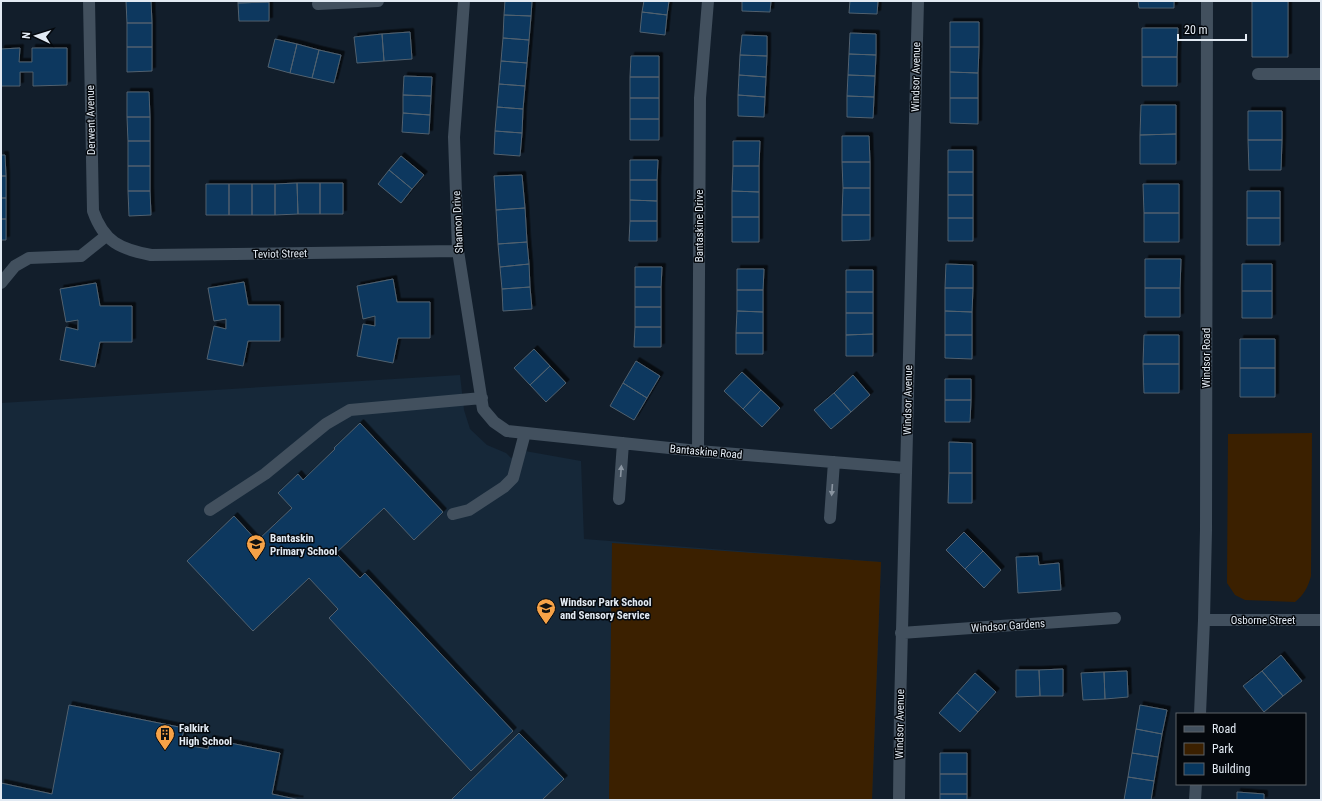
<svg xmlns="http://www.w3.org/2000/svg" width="1322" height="801" font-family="'Roboto Condensed',sans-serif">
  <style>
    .built { fill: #162839 }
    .green { fill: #3b2000 }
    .building { fill: #07375f; stroke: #52616f; filter: url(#shadow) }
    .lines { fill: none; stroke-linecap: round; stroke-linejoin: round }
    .minor { stroke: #42505e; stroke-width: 12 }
    .oneway { fill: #8a95a1 }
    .labels { text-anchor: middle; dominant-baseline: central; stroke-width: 3; stroke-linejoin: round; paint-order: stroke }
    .street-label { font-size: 11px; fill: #e2eaf3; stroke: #04080d }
    .poi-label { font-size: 11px; font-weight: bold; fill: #e2eaf3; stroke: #04080d; text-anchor: start }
  </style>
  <defs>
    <filter id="shadow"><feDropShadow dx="3.5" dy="-3.5" stdDeviation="0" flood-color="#0009"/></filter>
  </defs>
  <rect width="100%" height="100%" fill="#121e2b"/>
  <path class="built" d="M460,375L464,410L470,429L487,445L506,453L511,458L525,451L581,461L584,539L881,562L872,800H1V403Z"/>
  <path class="green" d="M1312,433L1311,576C1308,587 1304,595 1295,602L1245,600L1235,595L1227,583L1228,434Z
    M612,543L881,562L872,800H609Z"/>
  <path class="building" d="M126,1H151L152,23H127Z
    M238,1H269V2L238,3Z
    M505,1H532L531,16L504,15Z
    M644,1H669L667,15L642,12Z
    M742,1H771L770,12L742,11Z
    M850,1H878L877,14L849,13Z
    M1138,1H1174V8H1139Z
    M1252,1H1288V57H1252Z
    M269,2V21H239L238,3Z
    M642,12L667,15L665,35L640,32Z
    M504,15L531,16L529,40L503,38Z
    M950,22H979V47H950Z
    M127,23H152V47H127Z
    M1142,28H1178L1177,57H1142Z
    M410,32L412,59L384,61L382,34Z
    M850,33L876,34V55L849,54Z
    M382,34L384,61L357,63L354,37Z
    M742,35L767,36V56L740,55Z
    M503,38L529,40L527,63L501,61Z
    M275,39L297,44L290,73L268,67Z
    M297,44L319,50L312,78L290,73Z
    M127,47H152V71L127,72Z
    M950,47H979L978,73L950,72Z
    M20,48L19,62H32V48H67V85L33,86V72H20V86H1V49Z
    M319,50L341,55L334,83L312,78Z
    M849,54L876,55L875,76L848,75Z
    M740,55L767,56L766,77L739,75Z
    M631,56H659V77H630Z
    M1142,57H1177V86H1142Z
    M501,61L527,63L525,86L499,84Z
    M950,72L978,73V98H950Z
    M739,75L766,77L765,97L738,95Z
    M848,75L875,76L874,97L847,96Z
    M404,76L432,77L431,96L403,95Z
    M630,77H659V98H630Z
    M499,84L525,86L523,109L497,107Z
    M127,92H149L150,117H127Z
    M403,95L431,96L430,115L403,113Z
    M738,95L765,97L764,117L738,116Z
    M847,96L874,97L873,118L847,117Z
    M630,98H659V119H630Z
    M950,98H978V124L950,123Z
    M1141,105H1176V134L1140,135Z
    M497,107L523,109L522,133L495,131Z
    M1248,111H1282V140H1248Z
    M403,113L430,115L429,134L402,132Z
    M127,117H150V141H128Z
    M630,119H659V140H630Z
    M495,131L522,133L520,156L494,154Z
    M1176,134V164H1140V135Z
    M842,136H869L870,162H842Z
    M1248,140H1282L1281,170H1249Z
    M128,141H150V166H128Z
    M733,141H760L759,166H733Z
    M948,150H973V172H948Z
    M1,155H5L6,176H1Z
    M401,156L424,175L412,189L389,170Z
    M630,160H658L657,180H630Z
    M842,162H870V188H843Z
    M128,166H150V191H128Z
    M733,166H759V192L732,191Z
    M389,170L412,189L401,203L378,184Z
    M948,172H973V195H948Z
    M522,175L525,208L496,210L494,176Z
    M1,176H6V198H1Z
    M630,180H657V201L630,200Z
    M297,183L298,214L275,215V184Z
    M297,183H320V214H298Z
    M320,183H343V214H320Z
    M206,184H229V215H206Z
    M229,184H252V215H229Z
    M252,184H275V215H252Z
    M1143,184H1179V213H1144Z
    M843,188H870V215H842Z
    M128,191H150L151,215L129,216Z
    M732,191L759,192V217H732Z
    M1247,191H1280V218H1247Z
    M948,195H973V218H948Z
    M1,198H6V219H1Z
    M630,200L657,201V221H630Z
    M525,208L527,242L498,244L496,210Z
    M1144,213H1179V242H1144Z
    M842,215H870V240L842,241Z
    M732,217H759V242H732Z
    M948,218H973V241H948Z
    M1247,218H1280V245H1247Z
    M1,219H6V240H1Z
    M630,221H657V241H629Z
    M527,242L529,264L500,267L498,244Z
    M1145,259H1181L1180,288H1145Z
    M529,264L530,287L502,289L500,267Z
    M946,264L973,265V288H945Z
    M1242,264H1272V291H1242Z
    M635,267H662L661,287H635Z
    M737,269H764L763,290H737Z
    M846,270H873V292H846Z
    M393,279L397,302H430V338H398L393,363L357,356L363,324L375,326V316L363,319L357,286Z
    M244,282L248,305H280V341H248L243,366L207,359L214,326L226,329V319L214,321L208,288Z
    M96,283L100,306H132V342H100L95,367L60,360L66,327L78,330V320L66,322L60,289Z
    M530,287L532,309L503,311L502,289Z
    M635,287H661V307H635Z
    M945,288H973L972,312L945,311Z
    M1145,288H1180V317H1145Z
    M737,290H763V312L737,311Z
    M1242,291H1272V318H1242Z
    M846,292H873V313H846Z
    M635,307H661V327H635Z
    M737,311L763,312V333H736Z
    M945,311L972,312V335H945Z
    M846,313H873V334L846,335Z
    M635,327H661V347H634Z
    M736,333H763V354H736Z
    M873,334V356H846V335Z
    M945,335H972V359L945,358Z
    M1144,335H1179V364H1143Z
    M1240,339H1275V368H1240Z
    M534,349L550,366L530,385L514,368Z
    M636,361L660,376L647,398L623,383Z
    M1143,364H1179V393H1144Z
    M550,366L566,383L546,402L530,385Z
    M1240,368H1275V397H1240Z
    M742,372L761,390L743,409L724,391Z
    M853,375L870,395L851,412L834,393Z
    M945,379H971V400H945Z
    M623,383L647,398L634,420L610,406Z
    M761,390L780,408L762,427L743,409Z
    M834,393L851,412L831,429L814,410Z
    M945,400H971L970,422H945Z
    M360,423L443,512L414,540L384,508L336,553L360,578L365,573L513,731L471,771L329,618L338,609L309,578L253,631L187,561L234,516L257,541L292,508L278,493L298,474L303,480L335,449L334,448Z
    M949,442L972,443V473H949Z
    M949,473H972V503H948Z
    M964,532L983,551L965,569L946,550Z
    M983,551L1001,570L984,588L965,569Z
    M1038,556L1039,565L1059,563L1061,590L1018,593L1016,557Z
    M1281,655L1302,681L1283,696L1262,671Z
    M1063,669V696H1040L1039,670Z
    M1016,670H1039L1040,696L1016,697Z
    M1127,671L1128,697L1105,699L1104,672Z
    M1262,671L1283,696L1264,712L1243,686Z
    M1104,672L1105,699L1083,700L1081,673Z
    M975,673L996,692L978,712L957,693Z
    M957,693L978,712L960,732L939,713Z
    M69,705L184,728L181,744L208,749L210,739L280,753L272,794L300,800H1V783L52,794Z
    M1140,705L1167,710L1162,734L1136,729Z
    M1136,729L1162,734L1158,757L1132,753Z
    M519,733L564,779L542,800H451Z
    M940,753H967V774H940Z
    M1132,753L1158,757L1154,781L1128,777Z
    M940,774H967V794H940Z
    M1128,777L1154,781L1151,800H1124Z
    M1237,792L1264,794V800H1237Z
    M940,794H967V800H940Z"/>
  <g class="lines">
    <path class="minor" d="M89,1L93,211C104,242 120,249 151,255L458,251
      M464,1L454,137L458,251L483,409L494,422L507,431L698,451L906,468
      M318,4L378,1
      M1258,74H1321
      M1,283L15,266L29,258L81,256L106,236
      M698,451L700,98L708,1
      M619,499L623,443
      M210,510L265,474L326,424L350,410L482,398
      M453,514L469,510L504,487L513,478L525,433
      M830,518L834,462
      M1204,620H1321
      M901,633L1115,618
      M1200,714L1204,620L1206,530L1207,1
      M899,800L900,709L918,1
      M1195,800L1196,784"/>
  </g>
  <defs><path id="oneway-solid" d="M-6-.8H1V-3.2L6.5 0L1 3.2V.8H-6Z"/></defs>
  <g class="oneway">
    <use href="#oneway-solid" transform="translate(621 471) rotate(-86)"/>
    <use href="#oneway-solid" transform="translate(832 490) rotate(94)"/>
  </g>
  <defs>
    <g id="school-pin" transform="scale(1)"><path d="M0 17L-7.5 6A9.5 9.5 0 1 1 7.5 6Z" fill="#f6a247" stroke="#04080d"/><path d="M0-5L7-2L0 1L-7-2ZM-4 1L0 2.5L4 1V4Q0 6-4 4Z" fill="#111"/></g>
    <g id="building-pin" transform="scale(1)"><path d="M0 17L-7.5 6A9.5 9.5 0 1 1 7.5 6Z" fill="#f6a247" stroke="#04080d"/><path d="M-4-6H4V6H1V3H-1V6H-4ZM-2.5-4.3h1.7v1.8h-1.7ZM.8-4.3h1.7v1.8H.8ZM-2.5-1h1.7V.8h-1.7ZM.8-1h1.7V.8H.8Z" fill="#111"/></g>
  </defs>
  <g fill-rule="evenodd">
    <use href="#school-pin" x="256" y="544"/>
    <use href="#school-pin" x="546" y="608"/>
    <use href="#building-pin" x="165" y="734"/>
  </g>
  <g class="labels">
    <g class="street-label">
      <text transform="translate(916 77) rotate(-89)">Windsor Avenue</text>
      <text transform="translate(91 120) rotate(-91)">Derwent Avenue</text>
      <text transform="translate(458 222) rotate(-93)">Shannon Drive</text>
      <text transform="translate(699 226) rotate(-90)">Bantaskine Drive</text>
      <text transform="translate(280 254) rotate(-1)">Teviot Street</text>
      <text transform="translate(1206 358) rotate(-90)">Windsor Road</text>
      <text transform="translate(908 400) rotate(-89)">Windsor Avenue</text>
      <text transform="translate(706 452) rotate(5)">Bantaskine Road</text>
      <text x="1263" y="620">Osborne Street</text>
      <text transform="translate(1008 626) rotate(-4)">Windsor Gardens</text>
      <text transform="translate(900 724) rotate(-89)">Windsor Avenue</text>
    </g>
    <g class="poi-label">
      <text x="270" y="538">Bantaskin<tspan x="270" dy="13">Primary School</tspan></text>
      <text x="560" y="602">Windsor Park School<tspan x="560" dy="13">and Sensory Service</tspan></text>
      <text x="179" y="728">Falkirk<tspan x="179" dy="13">High School</tspan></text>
    </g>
  </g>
  <rect width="1322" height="801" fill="none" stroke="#e2eaf3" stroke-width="4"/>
  <rect x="1176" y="713" width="130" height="72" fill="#04080d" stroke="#5d6269"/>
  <rect x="1184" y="726" width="20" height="6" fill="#42505e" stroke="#5d6269"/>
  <text x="1212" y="733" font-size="12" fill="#e2eaf3">Road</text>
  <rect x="1184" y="743" width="20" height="12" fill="#3b2000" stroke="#5d6269"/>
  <text x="1212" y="753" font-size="12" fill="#e2eaf3">Park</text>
  <rect x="1184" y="763" width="20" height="12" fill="#07375f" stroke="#5d6269"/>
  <text x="1212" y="773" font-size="12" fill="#e2eaf3">Building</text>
  <g transform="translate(36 36) rotate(274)" stroke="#04080d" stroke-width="3" paint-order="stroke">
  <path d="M0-3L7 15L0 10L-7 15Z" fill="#e2eaf3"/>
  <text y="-6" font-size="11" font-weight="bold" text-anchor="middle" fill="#e2eaf3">N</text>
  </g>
  <path d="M1178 34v6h68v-6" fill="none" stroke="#e2eaf3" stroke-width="2"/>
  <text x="1184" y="34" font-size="12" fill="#e2eaf3" stroke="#04080d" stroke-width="3" paint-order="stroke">20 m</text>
</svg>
